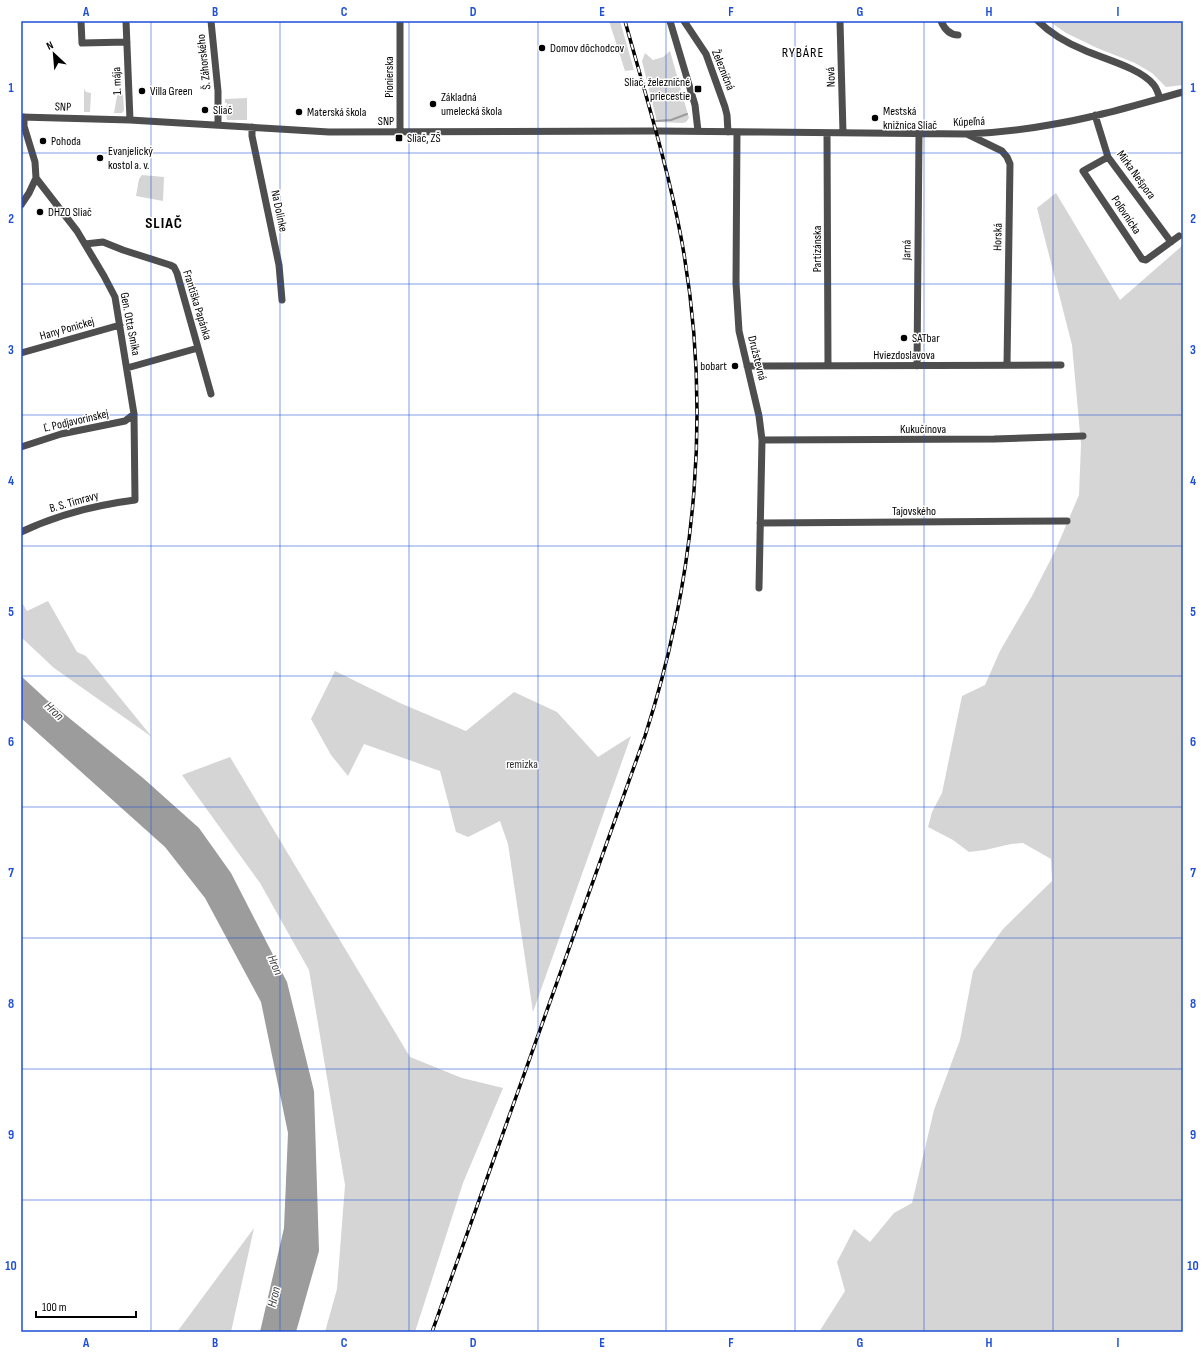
<svg xmlns="http://www.w3.org/2000/svg" width="1204" height="1353" font-family="'Sofia Sans Condensed',sans-serif">
  <style>
    .green { fill: #d5d5d5 }
    .water { fill: #9c9c9c }
    .lines { fill: none; stroke-linecap: round; stroke-linejoin: round }
    .stream { stroke: #9c9c9c; stroke-width: 2 }
    .minor { stroke: #4e4e4e; stroke-width: 7 }
    .rail-casing { stroke: #000; stroke-width: 3.5 }
    .rail { stroke: #fff; stroke-width: 2; stroke-dasharray: 6; stroke-linecap: butt }
    .grid { fill: none; stroke: #1d4ed8; stroke-width: 1; stroke-opacity: 0.55 }
    .poi-dot { fill: #000; stroke: #fff; stroke-width: 1.5 }
    .labels { text-anchor: middle; dominant-baseline: central; stroke-width: 3; stroke-linejoin: round; paint-order: stroke }
    .poi-label { font-size: 12px; fill: #000; stroke: #fff; text-anchor: start }
    .street-label { font-size: 12px; fill: #000; stroke: #fff }
    .park-label { font-size: 12px; fill: #2c2c2c; stroke: #fff }
    .water-label { font-size: 13px; font-style: italic; fill: #3d3d3d; stroke: #fff }
    .quarter-label { font-size: 14px; letter-spacing: 1px; fill: #000; stroke: #fff }
    .district-label { font-size: 16px; font-weight: bold; letter-spacing: 1px; fill: #000; stroke: #fff }
    .neatline { fill: none; stroke: #1d4ed8; stroke-width: 1.5 }
    .grid-label { font-size: 13px; text-anchor: middle; font-weight: bold; fill: #1d4ed8 }
  </style>
  <rect width="100%" height="100%" fill="#fff"/>
  <path class="green" d="M609,21H620L634,70L625,71Z
    M1049,21H1183V85L1166,87L1152,73L1135,63L1097,48L1066,33Z
    M670,51L681,90L679,91L680,97H683L689,118L686,122L683,123L657,122L642,61L645,53L653,60L663,57Z
    M84,89L86,92L91,93L90,112H84Z
    M119,94H123L124,110L122,113H114L117,96Z
    M247,98V120H227L225,106L227,105V103H225V99Z
    M142,175L164,177L163,201L136,196L139,179Z
    M1056,193L1120,300L1183,245V1332H819L845,1291L837,1262L854,1229L870,1242L894,1213L912,1203L934,1110L960,1040L973,971L1003,929L1052,881L1051,859L1023,843L1011,844L985,850L969,852L953,840L928,827L932,812L942,793L962,696L985,685L1000,651L1032,596L1056,549L1079,495L1081,444L1072,345L1037,208Z
    M21,601L27,611L48,601L77,652L86,656L152,737L54,668L21,637Z
    M335,671L400,703L466,731L514,692L557,712L598,757L631,736L533,1012L508,844L500,821L468,837L456,832L440,771L364,744L348,776L331,755L311,719Z
    M230,757L410,1057L462,1078L503,1088L463,1183L415,1332H325L337,1289L345,1185L309,970L260,883L182,775Z
    M254,1228L231,1332H177Z"/>
  <path class="water" d="M21,676L47,700L143,778L199,828L231,873L287,982L314,1091L319,1251L296,1332H260L284,1228L288,1133L261,1002L205,898L165,847L21,718Z"/>
  <g class="lines">
    <path class="stream" d="M656,121L671,120L687,114"/>
    <path class="minor" d="M81,21L82,43L127,42
      M126,21L130,120
      M211,21L218,91V125
      M400,21V132
      M670,21L695,105L698,131
      M684,21L706,54L725,107L727,115L728,132
      M840,21L843,133
      M941,21C944,28 949,35 958,35
      M1038,21C1051,34 1067,43 1084,50C1104,59 1140,68 1153,84C1157,88 1158,94 1160,98
      M1095,115L1108,157L1171,242
      M21,117L130,120L329,132L656,131L967,134C995,133 1022,130 1049,125C1094,118 1139,104 1183,92
      M252,127V136L279,265L282,300
      M737,132L736,283L739,331L759,416L762,440L759,588
      M827,133L828,366
      M967,134L1002,151L1007,157L1010,164L1007,365
      M1108,157L1083,171L1142,259L1146,260L1179,236
      M21,205L29,193L36,178L35,162L24,126V117
      M85,244L103,242L123,250L170,265L174,267L177,273L211,394
      M21,353L120,325
      M747,366L1061,365
      M917,366L919,134
      M127,368L198,348
      M762,440L994,439L1083,436
      M21,447L61,434L125,421L134,414
      M760,523L1067,521
      M21,532C57,515 95,505 135,500L134,414L115,297L104,276L77,231L36,178"/>
    <g class="rail-casing">
      <path id="rail" d="M432,1332L645,736C697,575 712,404 681,237C667,164 645,93 625,21"/>
    </g>
    <use href="#rail" class="rail"/>
  </g>
  <path class="grid" d="M151,21V1332M280,21V1332M409,21V1332M538,21V1332M666,21V1332M795,21V1332M924,21V1332M1053,21V1332M21,153H1183M21,284H1183M21,415H1183M21,546H1183M21,676H1183M21,807H1183M21,938H1183M21,1069H1183M21,1200H1183"/>
  <g class="poi-dot">
    <circle cx="542" cy="48" r="4"/>
    <rect x="694" y="85" width="8" height="8" rx="2"/>
    <circle cx="142" cy="91" r="4"/>
    <circle cx="433" cy="104" r="4"/>
    <circle cx="205" cy="110" r="4"/>
    <circle cx="299" cy="112" r="4"/>
    <circle cx="875" cy="118" r="4"/>
    <rect x="395" y="134" width="8" height="8" rx="2"/>
    <circle cx="43" cy="141" r="4"/>
    <circle cx="100" cy="158" r="4"/>
    <circle cx="40" cy="212" r="4"/>
    <circle cx="904" cy="338" r="4"/>
    <circle cx="735" cy="366" r="4"/>
  </g>
  <g class="labels">
    <g class="poi-label">
      <text x="550" y="48">Domov dôchodcov</text>
      <text x="690" y="82" text-anchor="end">Sliač, železničné<tspan x="690" dy="14">priecestie</tspan></text>
      <text x="150" y="91">Villa Green</text>
      <text x="441" y="97">Základná<tspan x="441" dy="14">umelecká škola</tspan></text>
      <text x="213" y="110">Sliač</text>
      <text x="883" y="111">Mestská<tspan x="883" dy="14">knižnica Sliač</tspan></text>
      <text x="307" y="112">Materská škola</text>
      <text x="407" y="138">Sliač, ZŠ</text>
      <text x="51" y="141">Pohoda</text>
      <text x="108" y="151">Evanjelický<tspan x="108" dy="14">kostol a. v.</tspan></text>
      <text x="48" y="212">DHZO Sliač</text>
      <text x="912" y="338">SATbar</text>
      <text x="727" y="366" text-anchor="end">bobart</text>
    </g>
    <g class="street-label">
      <text transform="translate(204 62) rotate(-96)">Š. Záhorského</text>
      <text transform="translate(723 70) rotate(68)">Železničná</text>
      <text transform="translate(389 77) rotate(-90)">Pionierska</text>
      <text transform="translate(831 77) rotate(-92)">Nová</text>
      <text transform="translate(117 81) rotate(-92)">1. mája</text>
      <text transform="translate(63 107) rotate(2)">SNP</text>
      <text x="386" y="121">SNP</text>
      <text transform="translate(969 122) rotate(-2)">Kúpeľná</text>
      <text transform="translate(1136 175) rotate(54)">Mirka Nešpora</text>
      <text transform="translate(279 211) rotate(78)">Na Dolinke</text>
      <text transform="translate(1126 215) rotate(56)">Poľovnícka</text>
      <text transform="translate(998 237) rotate(-89)">Horská</text>
      <text transform="translate(817 249) rotate(-90)">Partizánska</text>
      <text transform="translate(907 250) rotate(-89)">Jarná</text>
      <text transform="translate(197 305) rotate(73)">Františka Papánka</text>
      <text transform="translate(130 324) rotate(79)">Gen. Otta Smika</text>
      <text transform="translate(67 329) rotate(-16)">Hany Ponickej</text>
      <text x="904" y="355">Hviezdoslavova</text>
      <text transform="translate(757 358) rotate(76)">Družstevná</text>
      <text transform="translate(76 421) rotate(-13)">Ľ. Podjavorinskej</text>
      <text x="923" y="429">Kukučínova</text>
      <text transform="translate(74 502) rotate(-16)">B. S. Timravy</text>
      <text x="914" y="511">Tajovského</text>
    </g>
    <g class="park-label">
      <text x="522" y="764">remizka</text>
    </g>
    <g class="water-label">
      <text transform="translate(54 711) rotate(44)">Hron</text>
      <text transform="translate(275 965) rotate(66)">Hron</text>
      <text transform="translate(274 1297) rotate(-77)">Hron</text>
    </g>
    <g class="quarter-label">
      <text x="803" y="52">RYBÁRE</text>
    </g>
    <g class="district-label">
      <text x="164" y="223">SLIAČ</text>
    </g>
  </g>
  <rect width="1204" height="1353" fill="none" stroke="#ffffff" stroke-width="44"/>
  <g transform="translate(54 54) rotate(334)" stroke="#ffffff" stroke-width="3" paint-order="stroke">
  <path d="M0-3L7 15L0 10L-7 15Z" fill="#000000"/>
  <text y="-6" font-size="11" font-weight="bold" text-anchor="middle" fill="#000000">N</text>
  </g>
  <path d="M36 1311v6h100v-6" fill="none" stroke="#000000" stroke-width="2"/>
  <text x="42" y="1311" font-size="12" fill="#000000" stroke="#ffffff" stroke-width="3" paint-order="stroke">100 m</text>
  <rect x="22" y="22" width="1160" height="1309" class="neatline"/>
  <g class="grid-label">
    <text x="86" y="16">A</text>
    <text x="215" y="16">B</text>
    <text x="344" y="16">C</text>
    <text x="473" y="16">D</text>
    <text x="602" y="16">E</text>
    <text x="731" y="16">F</text>
    <text x="860" y="16">G</text>
    <text x="989" y="16">H</text>
    <text x="1118" y="16">I</text>
    <text x="11" y="92">1</text>
    <text x="1193" y="92">1</text>
    <text x="11" y="223">2</text>
    <text x="1193" y="223">2</text>
    <text x="11" y="354">3</text>
    <text x="1193" y="354">3</text>
    <text x="11" y="485">4</text>
    <text x="1193" y="485">4</text>
    <text x="11" y="616">5</text>
    <text x="1193" y="616">5</text>
    <text x="11" y="746">6</text>
    <text x="1193" y="746">6</text>
    <text x="11" y="877">7</text>
    <text x="1193" y="877">7</text>
    <text x="11" y="1008">8</text>
    <text x="1193" y="1008">8</text>
    <text x="11" y="1139">9</text>
    <text x="1193" y="1139">9</text>
    <text x="11" y="1270">10</text>
    <text x="1193" y="1270">10</text>
    <text x="86" y="1347">A</text>
    <text x="215" y="1347">B</text>
    <text x="344" y="1347">C</text>
    <text x="473" y="1347">D</text>
    <text x="602" y="1347">E</text>
    <text x="731" y="1347">F</text>
    <text x="860" y="1347">G</text>
    <text x="989" y="1347">H</text>
    <text x="1118" y="1347">I</text>
  </g>
</svg>
